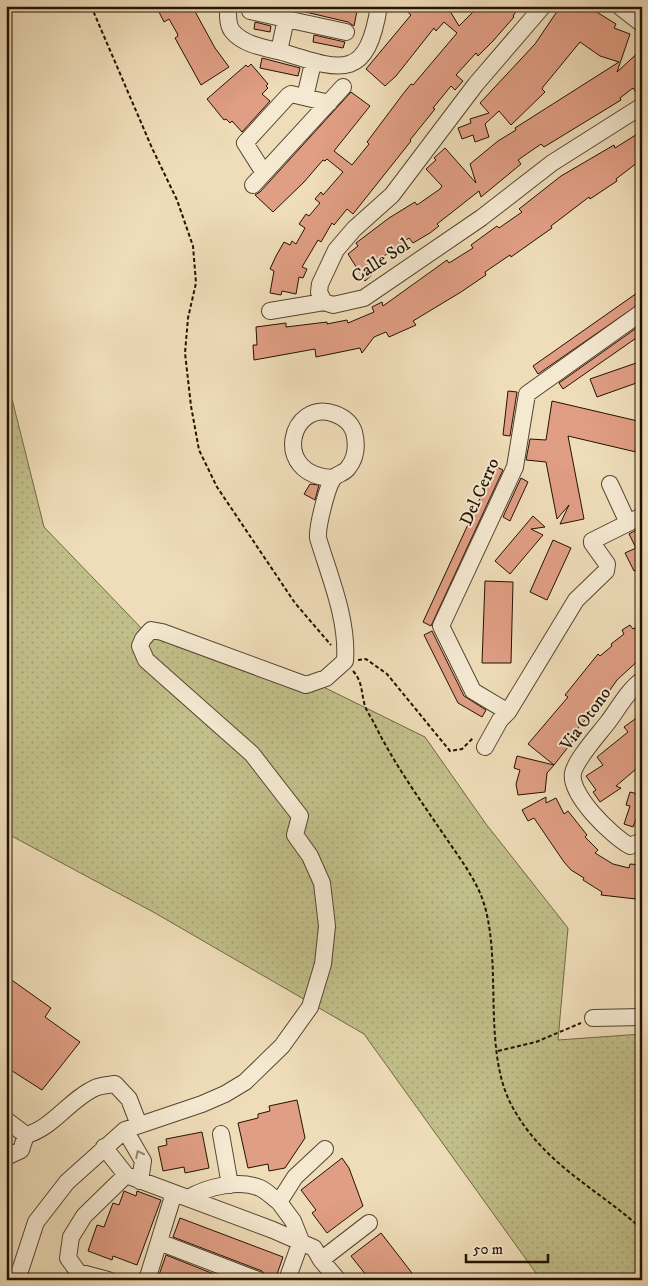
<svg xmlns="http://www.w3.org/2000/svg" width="648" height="1286" font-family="'IM FELL DW Pica',serif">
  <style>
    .grass { fill: url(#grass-dots); stroke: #726846 }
    .building { fill: #e09e84; stroke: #231202 }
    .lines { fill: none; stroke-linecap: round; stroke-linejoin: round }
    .minor-casing { stroke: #564530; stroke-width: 18 }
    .path { stroke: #231202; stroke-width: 2; stroke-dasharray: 4 2.5; stroke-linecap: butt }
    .minor { stroke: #f5e9d2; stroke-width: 16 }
    .oneway { stroke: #968874 }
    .labels { text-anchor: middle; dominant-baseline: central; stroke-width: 4; stroke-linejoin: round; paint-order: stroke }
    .street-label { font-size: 18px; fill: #231202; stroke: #f5e9d2 }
  </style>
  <defs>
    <pattern id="grass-dots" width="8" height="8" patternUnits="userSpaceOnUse" patternTransform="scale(1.25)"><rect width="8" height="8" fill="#c1bf8a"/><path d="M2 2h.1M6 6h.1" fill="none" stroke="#a6a375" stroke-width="1.8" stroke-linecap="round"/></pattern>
  </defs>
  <rect width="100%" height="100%" fill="#efddb9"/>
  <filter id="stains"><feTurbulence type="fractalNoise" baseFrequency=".004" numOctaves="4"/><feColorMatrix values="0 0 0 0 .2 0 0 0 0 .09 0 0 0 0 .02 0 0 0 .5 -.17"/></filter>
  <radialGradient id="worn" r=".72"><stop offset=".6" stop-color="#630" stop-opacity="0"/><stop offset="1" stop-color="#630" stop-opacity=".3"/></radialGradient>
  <path class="grass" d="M6,375L44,527L147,634L297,674L425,737L486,824L568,928L558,1040L642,1034V1280H541L364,1034L155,913L6,833Z"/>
  <path class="building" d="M156,6H192L215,48L229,67L201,85L175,38L178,36L177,33L169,19L164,22Z
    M280,6H358L354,26L348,22Z
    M401,6H455L450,11L459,26L477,8L481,11L486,6H520L513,16L514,17L493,41L478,56L476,53L456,75L463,81L455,90L451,86L433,108L435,109L410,140L411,141L353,214L347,209L334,225L332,223L321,242L318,240L302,267L307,269L303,278L299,277L296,294L282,291L281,295L270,293L274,271L270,269L276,256L284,242L290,245L292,241L296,244L305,228L299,224L306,214L309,216L320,203L315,199L321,192L323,195L343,172L327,159L325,161L323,160L304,182L273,212L255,195L260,192L351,92L370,106L334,151L352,165L369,144L367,142L403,94L411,84L413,85L457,33L444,22L436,31L434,28L396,76L385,86L366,69L411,15Z
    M565,6H587L616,24L614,28L630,34L617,72L642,49V88L636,92L633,88L620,98L621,100L544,147L541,144L518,160L521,164L481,197L479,191L437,224L439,226L430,233L413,243L409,238L380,259L384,264L365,281L348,254L358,246L356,243L389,218L415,202L417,205L440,189L442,186L426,169L436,160L434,158L445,148L476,183L470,164L498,141L516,130L515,128L619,62L600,56L580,42L543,87L542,89L545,92L511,125L499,111L485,124L489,137L475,142L473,135L462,139L458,128L471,123L470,119L489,113L480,103L535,44L558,10L561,12Z
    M255,22L271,26L270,32L254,29Z
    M314,35L345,42L343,48L313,42Z
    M262,58L300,68L298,76L260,68Z
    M251,64L268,84L266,86L268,88L262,94L270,101L242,132L232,121L230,123L226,119L224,120L207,99L246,65L248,67Z
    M642,131V159L616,179L617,181L590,199L589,197L551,226L552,228L511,257L510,255L485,272L486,275L461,292L413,321L416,325L389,337L386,332L374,337L362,353L360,348L316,357L315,349L254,360L253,345H257L256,327L286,323V327L327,322V324L347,320L348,323L374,312L372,307L382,302L383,306L447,260L449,263L473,248L471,245L497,226L499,228L522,212L519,209L561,176L614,145L615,148Z
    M637,293L642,302L538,374L533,366Z
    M642,324V334L563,389L559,383Z
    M642,361V381L597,397L590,379Z
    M508,391L517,392L510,436L503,435Z
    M552,401L642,422V432L636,452L568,436L584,519L560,524L569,505L557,519L546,462L526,460L530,439L546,440Z
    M495,466L503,470L431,626L423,622Z
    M521,478L528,482L510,521L503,517Z
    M310,484L319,485L315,500L304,494Z
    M533,516L545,527L531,529L543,535L510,574L495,561Z
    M642,527V567L634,571L625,553L636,548L629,534Z
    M553,540L571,548L547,600L530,592Z
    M485,581L513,582L511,663H482Z
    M630,625L633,629L637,627L642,634V657L617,680L594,713L592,712L573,734L576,737L554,765L528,744L568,697L565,695L598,654L600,656L612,646L611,644L624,634L622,630Z
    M432,631L464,696L486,710L482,717L458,703L424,635Z
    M642,714V764L616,786L621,788L600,802L593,792L596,790L586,776L603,765L597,757L628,732L624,727Z
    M517,756L554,765L547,773L545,792L518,795L516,784L520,770L514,768Z
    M630,792L642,795V803L633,827L624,824L630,806L626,805Z
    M546,797V803L556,798L564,814L568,811L587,835L585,837L598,850L595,853L613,864L629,868L630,864L642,865L640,893H637L636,899L601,895L602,892L583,880L584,878L571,870L564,862L534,818L528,821L522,810Z
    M6,976L51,1008L45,1017L80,1042L42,1090L6,1067Z
    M297,1100L305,1138L285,1168L269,1171L268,1164L248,1168L238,1123L258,1118V1114L270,1111L269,1106Z
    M202,1132L209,1168L185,1173L184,1167L163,1171L158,1147L167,1145L166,1139Z
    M342,1158L349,1168L363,1206L327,1233L312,1213L316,1210L301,1190Z
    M124,1191L136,1196L137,1191L161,1200L137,1265L113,1256L112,1260L88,1251L97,1225L104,1227L113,1203L119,1205Z
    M180,1218L283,1257L275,1280H268L262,1271L173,1237Z
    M381,1233L412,1273L403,1280H370L351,1256Z
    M166,1255L229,1280H171L159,1275Z"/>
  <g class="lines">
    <g class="minor-casing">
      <path id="minor" d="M228,6C228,14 227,26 233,32C244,45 266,48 282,52C342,71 367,81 379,6
        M543,6L476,84L392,195L354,229L336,250L320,284L319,292L324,302L333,305L364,298L481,218L552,163L642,106
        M619,6L642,24
        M250,11L286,19L279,51
        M286,19L346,32
        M305,97L313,63
        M264,173L245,143L288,96L291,94L329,103
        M253,185L343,87
        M270,311L324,302
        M610,484L628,523
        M642,680C628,690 618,709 608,722C599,734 576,759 573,773C569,795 612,836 630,846L642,841
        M508,712L473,691L441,626L515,467L527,394L642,312
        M485,747L500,720L508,712L576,600L606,571L607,564L592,543V541L642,516
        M593,1018L642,1017
        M6,1120L26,1135C53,1128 70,1099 95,1088C101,1085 109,1085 115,1084L129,1099L139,1125
        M125,1130L143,1161L140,1181
        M221,1134L230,1185
        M104,1147L126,1175L273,1230L314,1248L321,1260L338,1280
        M6,1157L21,1150L26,1135
        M188,1198C208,1187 238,1179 260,1188C267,1191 273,1198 279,1202
        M159,1242L258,1280
        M321,1260L369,1223
        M17,1280L36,1222L67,1182L125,1130L202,1104L225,1094L245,1082L282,1046L310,1007L323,964L327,926L322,883L310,856L295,835L300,816L252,754L146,660L140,646L143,639L151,630L162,632L306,685L326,678L345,661C348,619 330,578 318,538C317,527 327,487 333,479C336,474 345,473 348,468C357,457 357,444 354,432C351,423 343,417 335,414C290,397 270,476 333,478
        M108,1280L78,1272L68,1258L71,1237L84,1216L126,1175
        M147,1280L174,1193
        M287,1280L301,1241L293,1221L279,1202L295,1177L325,1149"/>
    </g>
    <path class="path" d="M91,6L152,148L177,200L193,246L196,283L188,318L185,353L191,406L199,450L217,487L295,603L331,645
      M358,660L366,659L387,674L450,751L462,749L473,738
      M353,671C363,682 361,693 365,706C367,712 371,717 374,723C394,764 421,801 446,838C461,860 478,882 485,907C502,969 482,1053 513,1108C545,1165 595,1187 642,1229
      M498,1051L536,1042L581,1023"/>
    <use href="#minor" class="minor"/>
  </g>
  <defs><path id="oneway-chevron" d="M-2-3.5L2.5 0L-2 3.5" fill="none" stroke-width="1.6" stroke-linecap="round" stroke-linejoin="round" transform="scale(1.25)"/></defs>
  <use class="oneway" href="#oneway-chevron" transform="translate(139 1154) rotate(-117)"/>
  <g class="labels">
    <g class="street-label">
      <text transform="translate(381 261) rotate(-33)">Calle Sol</text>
      <text transform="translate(480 492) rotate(-66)">Del Cerro</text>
      <text transform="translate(586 719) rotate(-54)">Via Otono</text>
    </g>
  </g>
  <rect width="648" height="1286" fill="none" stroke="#efddb9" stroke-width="25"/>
  <rect x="8" y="8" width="633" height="1271" fill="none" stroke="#231202" stroke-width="2.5"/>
  <rect x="12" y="12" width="623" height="1261" fill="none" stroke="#231202"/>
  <path d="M466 1254v8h82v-8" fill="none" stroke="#231202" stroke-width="2.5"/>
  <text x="473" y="1254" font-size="15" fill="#231202" stroke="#f5e9d2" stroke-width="4" paint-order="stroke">50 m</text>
  <rect width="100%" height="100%" filter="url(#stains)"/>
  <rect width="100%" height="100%" fill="url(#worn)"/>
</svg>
